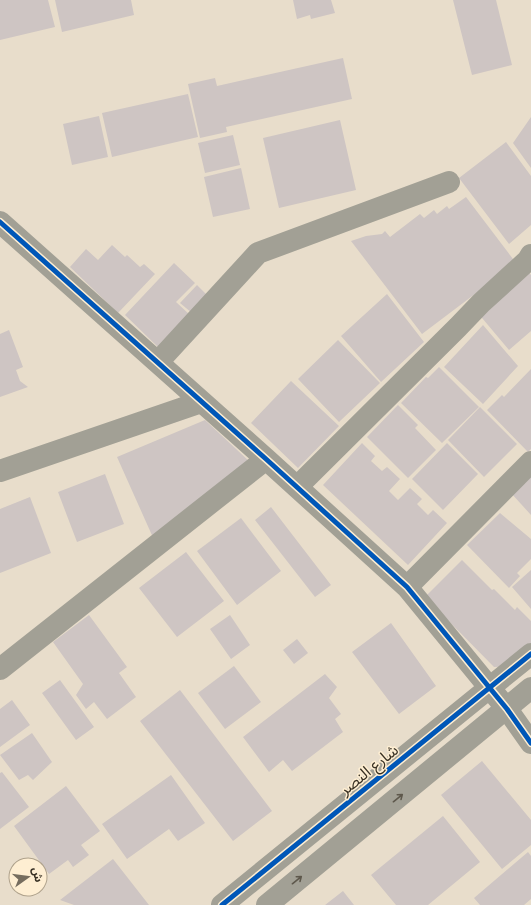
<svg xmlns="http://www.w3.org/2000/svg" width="531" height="905" font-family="Spectral,'Noto Sans Arabic',serif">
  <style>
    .building { fill: #cec5c3 }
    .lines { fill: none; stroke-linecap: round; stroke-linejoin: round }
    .minor { stroke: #a2a095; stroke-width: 22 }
    .tertiary { stroke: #a2a095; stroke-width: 22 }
    .cycleway-casing { stroke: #feeed2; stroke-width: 8 }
    .cycleway { stroke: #0057b8; stroke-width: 5 }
    .oneway { stroke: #5e584c }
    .labels { text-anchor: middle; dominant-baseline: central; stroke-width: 3; stroke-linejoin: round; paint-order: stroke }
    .street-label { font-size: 16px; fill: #393124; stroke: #feeed2 }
  </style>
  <rect width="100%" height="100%" fill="#e8ddcb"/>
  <path class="building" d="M0,0H48L55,27L0,40Z
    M55,0H131L134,15L62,32Z
    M293,0H331L335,13L311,19L310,15L297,19Z
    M453,0H496L512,65L472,75Z
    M343,58L352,99L226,127L227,132L200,138L188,84L215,78L217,86Z
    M188,94L198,137L112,157L102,113Z
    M99,116L108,157L72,165L63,124Z
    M531,117V168L513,143Z
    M340,120L356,190L279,208L263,138Z
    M233,135L240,165L205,173L198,143Z
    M506,142L531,176V225L509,244L459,178Z
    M241,168L250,209L213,217L204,177Z
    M466,197L516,263L422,334L351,241L366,236L382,234L385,231L390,237L420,214L424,218L434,210L437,214L447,206L449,209Z
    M112,245L125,257L127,255L140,267L144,264L155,274L118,313L70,267L86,249L98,260Z
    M174,263L195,283L176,302L190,315L159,348L125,315Z
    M525,268L531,275V331L509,350L477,312Z
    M197,285L208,296L192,313L180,303Z
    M387,294L424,342L381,382L341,336Z
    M483,325L518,366L483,404L444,367Z
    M9,330L23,367L16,370L20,381L28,387L0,397V334Z
    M338,340L380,383L339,422L298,379Z
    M439,367L479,407L442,443L401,403L426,377L428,378Z
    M531,369V449L528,452L487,410L502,395L504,397Z
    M291,381L339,426L298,468L251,423Z
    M398,405L418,425L415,428L436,450L408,478L367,437Z
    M480,407L517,444L484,477L448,440Z
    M205,420L250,462L155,542L117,457Z
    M362,443L375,456L371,461L382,471L387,467L400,479L389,491L398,500L410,488L422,499L417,504L428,515L433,510L447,523L408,565L323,485Z
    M447,443L478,474L443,510L412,479Z
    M105,474L124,524L77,542L58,492Z
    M531,475V515L511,493Z
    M30,497L51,553L0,573V509Z
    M271,507L331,585L315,597L255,520Z
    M500,513L531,539V559L517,573L520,576L509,588L467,545Z
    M241,518L281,571L237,605L197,551Z
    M186,552L224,601L177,637L139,588Z
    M462,560L492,590L494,589L515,610L517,607L531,621V649L513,666L494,667L425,597Z
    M531,570V609L512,587Z
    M89,615L127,667L119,673L136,697L107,719L94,702L86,709L76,695L83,684L53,642Z
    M230,615L250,645L231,659L210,629Z
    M391,623L436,686L399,714L352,652Z
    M297,639L308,653L294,664L283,650Z
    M234,666L261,702L225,729L198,693Z
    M325,674L337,687L329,698L341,714L335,719L343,732L292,771L283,760L269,772L243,737Z
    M60,680L94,727L76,740L42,693Z
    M180,690L272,811L233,841L140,721Z
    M12,700L30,725L0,747V709Z
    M32,733L52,762L33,780L28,775L19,780L0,755Z
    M482,761L531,820V845L502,869L441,795Z
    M2,772L29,807L0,829V773Z
    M171,775L205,823L178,841L169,829L127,859L102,824Z
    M66,786L100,831L81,845L89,855L73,867L68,860L49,874L14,826Z
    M443,816L480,862L428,905H396L371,875Z
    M528,852L531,856V899L524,905H480L474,898Z
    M113,859L149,905H74L60,900Z
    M343,891L354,905H325Z"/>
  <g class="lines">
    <path class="minor" d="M0,222L266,459L407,587L507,709L531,743
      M158,362L258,253L449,182
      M0,471L201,402
      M297,487L458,327L481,303L528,260L531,255
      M407,587L531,462
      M0,669L266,459"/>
    <path class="tertiary" d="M222,905L531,654
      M267,905L531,688"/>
    <g class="cycleway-casing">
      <path id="cycleway" d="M0,222L266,459L407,587L507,709L531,743
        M222,905L531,654"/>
    </g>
    <use href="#cycleway" class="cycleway"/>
  </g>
  <defs><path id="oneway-shaft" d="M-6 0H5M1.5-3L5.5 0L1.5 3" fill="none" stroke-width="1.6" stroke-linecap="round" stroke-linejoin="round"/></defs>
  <g class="oneway">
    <use href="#oneway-shaft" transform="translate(398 798) rotate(-39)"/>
    <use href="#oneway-shaft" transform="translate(297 880) rotate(-39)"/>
  </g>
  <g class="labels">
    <g class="street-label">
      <text transform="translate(369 770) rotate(-39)">شارع النصر</text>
    </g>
  </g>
  <g transform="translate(28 877) rotate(76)"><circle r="19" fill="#feeed2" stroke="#afa28c"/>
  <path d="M0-3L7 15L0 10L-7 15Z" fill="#766d5e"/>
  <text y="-6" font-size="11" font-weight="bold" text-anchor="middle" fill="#393124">ش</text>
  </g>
</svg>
